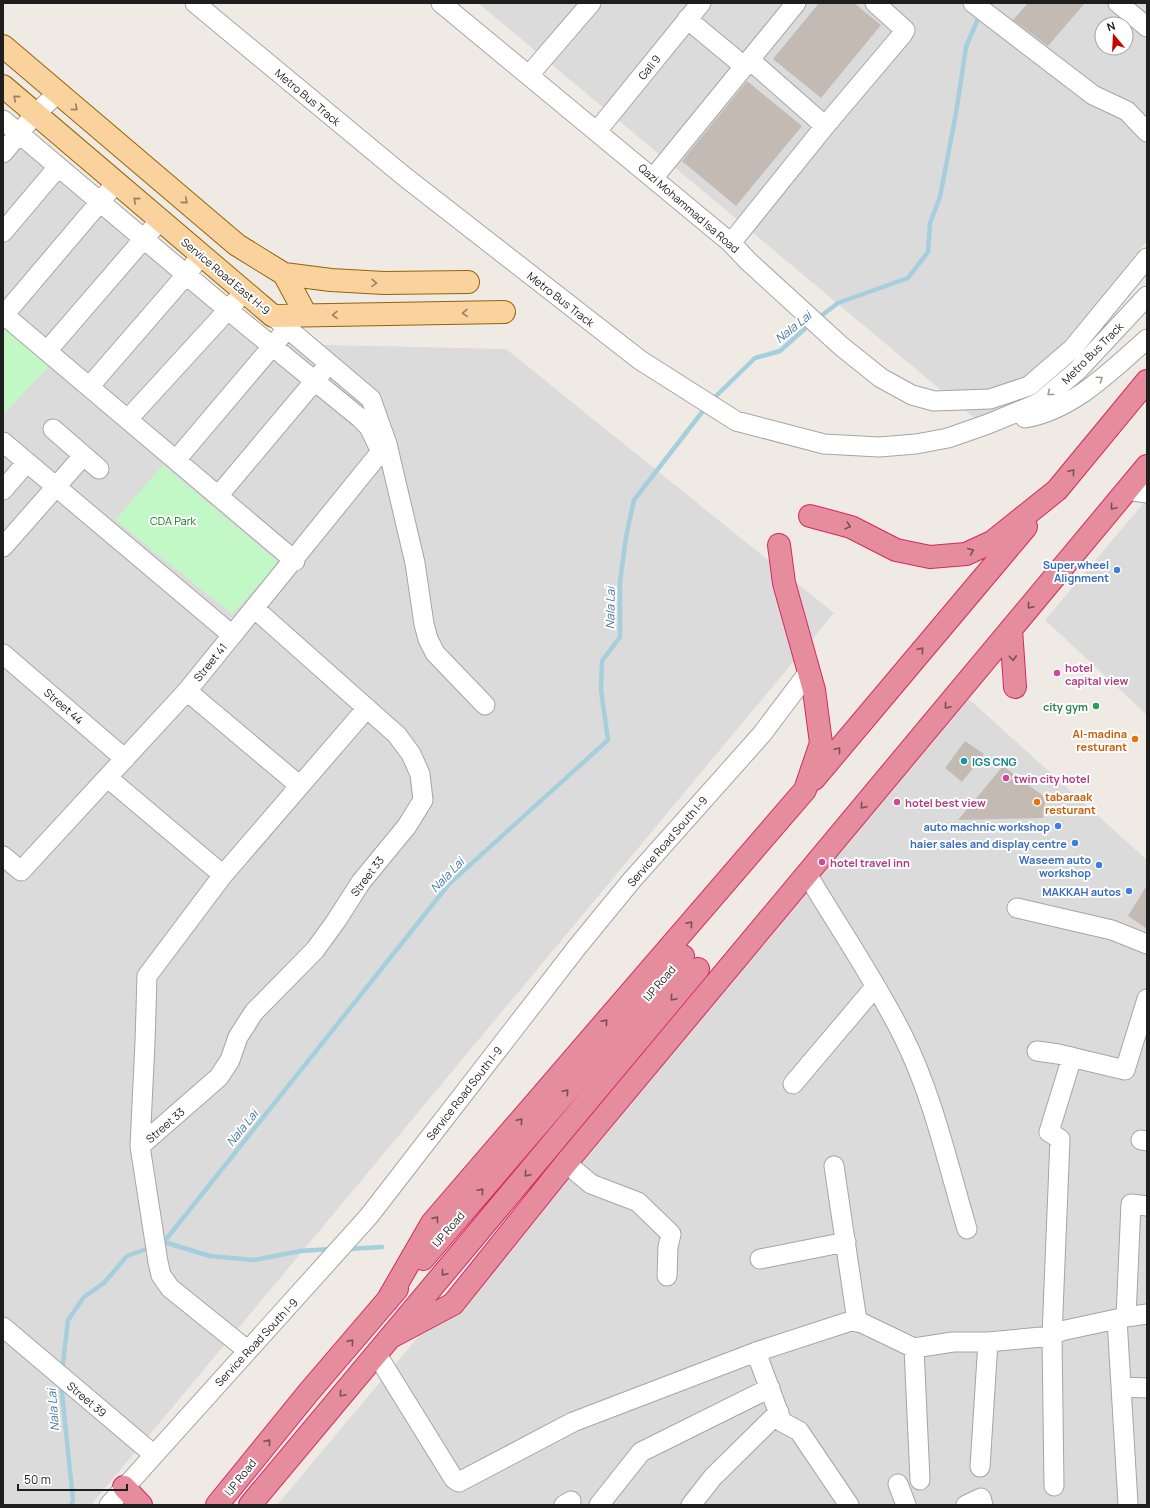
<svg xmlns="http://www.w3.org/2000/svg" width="1150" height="1508" font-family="Manrope,sans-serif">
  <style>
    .residential { fill: #dcdbdb; fill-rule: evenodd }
    .park { fill: #c1f8c5 }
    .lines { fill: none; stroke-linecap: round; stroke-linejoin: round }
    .stream { stroke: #a5cfdc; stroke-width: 4.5 }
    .building { fill: #c3bbb3 }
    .minor-casing { stroke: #a5a5a5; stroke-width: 21 }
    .major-casing { stroke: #946403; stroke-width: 24 }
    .highway-casing { stroke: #d62764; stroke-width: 24 }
    .minor { stroke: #fff; stroke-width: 19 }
    .major { stroke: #fad29d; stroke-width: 22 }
    .highway { stroke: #e58d9d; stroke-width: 22 }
    .oneway { stroke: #978164 }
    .oneway2 { stroke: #9a9a9a }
    .oneway3 { stroke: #785057 }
    .shop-dot { fill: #3f7fe0; stroke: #fff; stroke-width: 1.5 }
    .hotel-dot { fill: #d1479c; stroke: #fff; stroke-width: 1.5 }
    .leisure-dot { fill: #2e9e5b; stroke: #fff; stroke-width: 1.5 }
    .food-dot { fill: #e8710a; stroke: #fff; stroke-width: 1.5 }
    .culture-dot { fill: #0f9aa8; stroke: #fff; stroke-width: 1.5 }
    .labels { text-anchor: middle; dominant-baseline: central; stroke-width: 4; stroke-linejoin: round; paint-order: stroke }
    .street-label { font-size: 11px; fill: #1e1e1e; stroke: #fff }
    .park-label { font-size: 11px; fill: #0d7a16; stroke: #fff }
    .shop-label { font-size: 11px; font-weight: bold; fill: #366cbe; stroke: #fff; text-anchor: end }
    .hotel-label { font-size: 11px; font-weight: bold; fill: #b23c85; stroke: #fff; text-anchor: start }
    .leisure-label { font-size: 11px; font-weight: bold; fill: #27864d; stroke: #fff; text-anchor: end }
    .food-label { font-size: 11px; font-weight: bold; fill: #c56008; stroke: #fff; text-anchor: end }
    .culture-label { font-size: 11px; font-weight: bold; fill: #0d838f; stroke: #fff; text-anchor: start }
    .water-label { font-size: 12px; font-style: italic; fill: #4977a3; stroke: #fff }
  </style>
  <rect width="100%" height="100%" fill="#efebe4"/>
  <path class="residential" d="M478,3H1147V241L990,431ZM1102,24H1126V48H1102Z
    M3,112L282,344L506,349L834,613L91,1505H3Z
    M1147,499V715L1045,620Z
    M960,691L1147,860V1505H277Z"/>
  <path class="park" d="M3,327L49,366L3,415Z
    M163,465L279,563L232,614L115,520Z"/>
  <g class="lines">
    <path class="stream" d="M817,319L838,303L908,278L928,252L930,223L940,197L956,113L966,47L980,14
      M712,400L755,358L780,351L810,324
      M164,1242L210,1256L254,1260L300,1251L331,1249
      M159,1244L164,1242L449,884L608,740L601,690L602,661L620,637V582L626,537L634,500L706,407
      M348,1249L382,1247
      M62,1371L68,1320L84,1297L104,1283L127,1256L152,1247
      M61,1383L73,1500L71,1505"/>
  </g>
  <path class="building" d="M819,3H854L881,25L821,98L773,59Z
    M1028,3H1085L1048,46L1013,20Z
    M747,81L802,126L736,206L682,161Z
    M965,741L984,754L962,782L945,768Z
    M1003,766L1046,798L1043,818L958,820Z
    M1147,885V929L1128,916Z"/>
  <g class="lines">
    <g class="minor-casing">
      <path id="minor" d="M195,3L405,177L640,360L736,421L824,444L879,447L916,444L948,438L988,424L1039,403L1078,370L1147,296
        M441,3L731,243L748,261L841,346L881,378L912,395L934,401L990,399L1029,386L1072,349L1147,258
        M973,3L1093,95L1127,111L1147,132
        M1118,3L1147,27
        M687,19L745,67
        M750,60L825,126
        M529,75L591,3
        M3,120L228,310L360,418L369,427L381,452
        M597,131L701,3
        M3,153L35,114L57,94
        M654,177L796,3
        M3,232L58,167
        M731,243L825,126L902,35L905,30L875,3
        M3,314L295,561
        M4,315L116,183
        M273,316L371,399L387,444L415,563L424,624L428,639L435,653L485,705
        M47,351L160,220
        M89,387L186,275L201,255
        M1025,418C1073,410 1112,370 1147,339
        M128,419L236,301
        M53,429L99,469
        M3,442L232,635
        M176,460L281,336
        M3,490L27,462
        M1127,490L1147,493
        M218,496L323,371
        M3,547L83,456
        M3,654L125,759
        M187,691L300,786
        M108,778L223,875
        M3,856L21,871L187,691L387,444
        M807,874C839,928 875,980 903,1036C933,1096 948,1165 967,1229
        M1017,908L1112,930L1147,944
        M1037,1051L1058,1054L1125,1070L1147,999
        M793,1084L875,987
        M1141,1140L1147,1141
        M140,1146L219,1077L230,1060L238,1037L254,1012L315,950L336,921L361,882L407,826L423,800L420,774L411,754L397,735L254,608
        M566,1163L591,1184L638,1202L671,1234L668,1247L667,1276
        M834,1166L857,1321
        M760,1259L846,1242
        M1126,1317L1131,1204L1147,1206
        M1117,1319L1128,1504
        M3,1327L153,1454
        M914,1348L920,1480
        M247,1350L170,1288L161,1275L158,1262L140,1146L145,1042L147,976L223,875L367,708
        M756,1352L782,1422L799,1431L849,1505
        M376,1353L454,1479L459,1482L573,1422L756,1352L851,1321L862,1323L914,1348L953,1342H988L1052,1336L1061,1331L1126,1317L1147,1314
        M1121,1387L1147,1388
        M980,1467L988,1342
        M898,1484L906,1505
        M1054,1486L1052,1336L1060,1139L1049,1132L1072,1057
        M109,1505L369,1216L578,946L632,880L762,734L808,673
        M564,1505L571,1501
        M599,1505L641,1452L770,1388
        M691,1505L713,1477L779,1412
        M966,1505L981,1498L983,1505"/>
    </g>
    <g class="major-casing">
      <path id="major" d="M3,46L237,245L284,274L331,280L384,283L468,282
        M3,86L273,316L504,312
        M284,274L306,315"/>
    </g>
    <g class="highway-casing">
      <path id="highway" d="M810,516L851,527L896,550L930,557L966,554L992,542L1057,490L1147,381
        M1011,629L1015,687
        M814,779L1026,527
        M423,1259L683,956
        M387,1301L432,1223L805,790L821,743L814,690L784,583L779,545
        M391,1337L453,1304L566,1163L1147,466
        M124,1487L141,1505
        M217,1505L308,1393L397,1289
        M250,1505L698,969"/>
    </g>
    <use href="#minor" class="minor"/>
    <use href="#major" class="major"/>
    <use href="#highway" class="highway"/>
  </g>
  <defs><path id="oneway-chevron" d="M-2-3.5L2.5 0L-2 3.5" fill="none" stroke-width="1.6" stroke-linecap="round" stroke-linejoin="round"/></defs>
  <g class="oneway">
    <use href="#oneway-chevron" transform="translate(16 98) rotate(-139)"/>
    <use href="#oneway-chevron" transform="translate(75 108) rotate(40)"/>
    <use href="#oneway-chevron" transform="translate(136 200) rotate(-140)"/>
    <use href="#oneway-chevron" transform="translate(185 201) rotate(40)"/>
    <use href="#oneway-chevron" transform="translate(374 283) rotate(3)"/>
    <use href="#oneway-chevron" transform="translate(465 313) rotate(179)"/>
    <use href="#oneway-chevron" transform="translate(335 315) rotate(179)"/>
  </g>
  <g class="oneway2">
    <use href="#oneway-chevron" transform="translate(1100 379) rotate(-35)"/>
    <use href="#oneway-chevron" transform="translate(1050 393) rotate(141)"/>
  </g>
  <g class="oneway3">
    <use href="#oneway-chevron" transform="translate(1072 472) rotate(-50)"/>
    <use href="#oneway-chevron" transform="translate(1113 507) rotate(130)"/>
    <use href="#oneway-chevron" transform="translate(848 526) rotate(18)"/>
    <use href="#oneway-chevron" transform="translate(971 551) rotate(-23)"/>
    <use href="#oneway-chevron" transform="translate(1030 606) rotate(130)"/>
    <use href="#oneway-chevron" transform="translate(921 650) rotate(-49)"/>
    <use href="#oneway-chevron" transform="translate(1013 658) rotate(87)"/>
    <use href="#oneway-chevron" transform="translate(947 706) rotate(130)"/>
    <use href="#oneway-chevron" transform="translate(838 750) rotate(-50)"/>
    <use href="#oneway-chevron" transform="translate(863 806) rotate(130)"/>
    <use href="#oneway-chevron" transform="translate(690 924) rotate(-49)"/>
    <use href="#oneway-chevron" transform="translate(673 998) rotate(130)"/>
    <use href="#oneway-chevron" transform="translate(605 1022) rotate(-49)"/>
    <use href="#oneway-chevron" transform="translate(566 1092) rotate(-49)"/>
    <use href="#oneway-chevron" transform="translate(520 1121) rotate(-49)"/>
    <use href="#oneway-chevron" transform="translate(527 1174) rotate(130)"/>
    <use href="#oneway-chevron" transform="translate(481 1191) rotate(-49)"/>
    <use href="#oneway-chevron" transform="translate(436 1219) rotate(-51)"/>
    <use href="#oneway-chevron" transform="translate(444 1273) rotate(130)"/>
    <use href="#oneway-chevron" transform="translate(351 1342) rotate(-49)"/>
    <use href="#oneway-chevron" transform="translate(342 1394) rotate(130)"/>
    <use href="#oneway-chevron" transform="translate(268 1442) rotate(-51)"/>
  </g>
  <g class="shop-dot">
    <circle cx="1117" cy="570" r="4"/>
    <circle cx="1058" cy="826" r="4"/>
    <circle cx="1075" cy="843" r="4"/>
    <circle cx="1099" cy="865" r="4"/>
    <circle cx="1129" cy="891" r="4"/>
  </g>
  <g class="hotel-dot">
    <circle cx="1057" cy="673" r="4"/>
    <circle cx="1006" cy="778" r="4"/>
    <circle cx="897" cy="802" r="4"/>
    <circle cx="822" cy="862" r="4"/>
  </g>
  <circle class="leisure-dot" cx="1096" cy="706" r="4"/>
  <g class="food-dot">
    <circle cx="1135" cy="739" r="4"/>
    <circle cx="1037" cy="802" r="4"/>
  </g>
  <circle class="culture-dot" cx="964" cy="761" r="4"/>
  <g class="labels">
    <g class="street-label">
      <text transform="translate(649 67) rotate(-51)">Gali 9</text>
      <text transform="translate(308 97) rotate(40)">Metro Bus Track</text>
      <text transform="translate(689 208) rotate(41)">Qazi Mohammad Isa Road</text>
      <text transform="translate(226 276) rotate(40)">Service Road East H-9</text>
      <text transform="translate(561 299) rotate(38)">Metro Bus Track</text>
      <text transform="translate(1092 353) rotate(-45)">Metro Bus Track</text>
      <text transform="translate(210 662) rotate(-51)">Street 41</text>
      <text transform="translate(64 706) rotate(41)">Street 44</text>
      <text transform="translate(667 841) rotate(-49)">Service Road South I-9</text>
      <text transform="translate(367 876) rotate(-53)">Street 33</text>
      <text transform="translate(659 983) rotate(-49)">IJP Road</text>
      <text transform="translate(464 1093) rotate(-52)">Service Road South I-9</text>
      <text transform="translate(165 1125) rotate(-41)">Street 33</text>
      <text transform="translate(448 1229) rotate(-49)">IJP Road</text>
      <text transform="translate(256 1342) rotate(-47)">Service Road South I-9</text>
      <text transform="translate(87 1399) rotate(40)">Street 39</text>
      <text transform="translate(240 1477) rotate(-51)">IJP Road</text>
    </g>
    <g class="park-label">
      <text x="173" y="520">CDA Park</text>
    </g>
    <g class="shop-label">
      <text x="1109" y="564">Super wheel<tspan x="1109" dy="13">Alignment</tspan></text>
      <text x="1050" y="826">auto machnic workshop</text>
      <text x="1067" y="843">haier sales and display centre</text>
      <text x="1091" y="859">Waseem auto<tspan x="1091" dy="13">workshop</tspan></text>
      <text x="1121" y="891">MAKKAH autos</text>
    </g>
    <g class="hotel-label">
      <text x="1065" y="667">hotel<tspan x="1065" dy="13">capital view</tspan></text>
      <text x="1014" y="778">twin city hotel</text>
      <text x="905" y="802">hotel best view</text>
      <text x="830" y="862">hotel travel inn</text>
    </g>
    <g class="leisure-label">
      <text x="1088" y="706">city gym</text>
    </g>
    <g class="food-label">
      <text x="1127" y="733">Al-madina<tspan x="1127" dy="13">resturant</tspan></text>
      <text x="1045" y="796" text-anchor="start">tabaraak<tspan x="1045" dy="13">resturant</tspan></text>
    </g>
    <g class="culture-label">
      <text x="972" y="761">IGS CNG</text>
    </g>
    <g class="water-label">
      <text transform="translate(793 327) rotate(-39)">Nala Lai</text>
      <text transform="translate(610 608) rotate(-89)">Nala Lai</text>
      <text transform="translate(447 875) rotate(-46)">Nala Lai</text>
      <text transform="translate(242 1128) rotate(-51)">Nala Lai</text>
      <text transform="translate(53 1410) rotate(-95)">Nala Lai</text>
    </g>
  </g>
  <rect width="1150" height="1508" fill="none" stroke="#1e1e1e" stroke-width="8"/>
  <g transform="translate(1114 36) rotate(342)"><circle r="19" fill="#ffffff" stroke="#a5a5a5"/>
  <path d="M0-3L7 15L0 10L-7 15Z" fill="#c70404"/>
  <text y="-6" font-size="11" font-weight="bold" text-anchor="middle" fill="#1e1e1e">N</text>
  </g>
  <path d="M18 1484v6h109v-6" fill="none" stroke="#1e1e1e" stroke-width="2"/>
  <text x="24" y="1484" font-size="12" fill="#1e1e1e" stroke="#ffffff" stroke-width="3" paint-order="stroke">50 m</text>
</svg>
